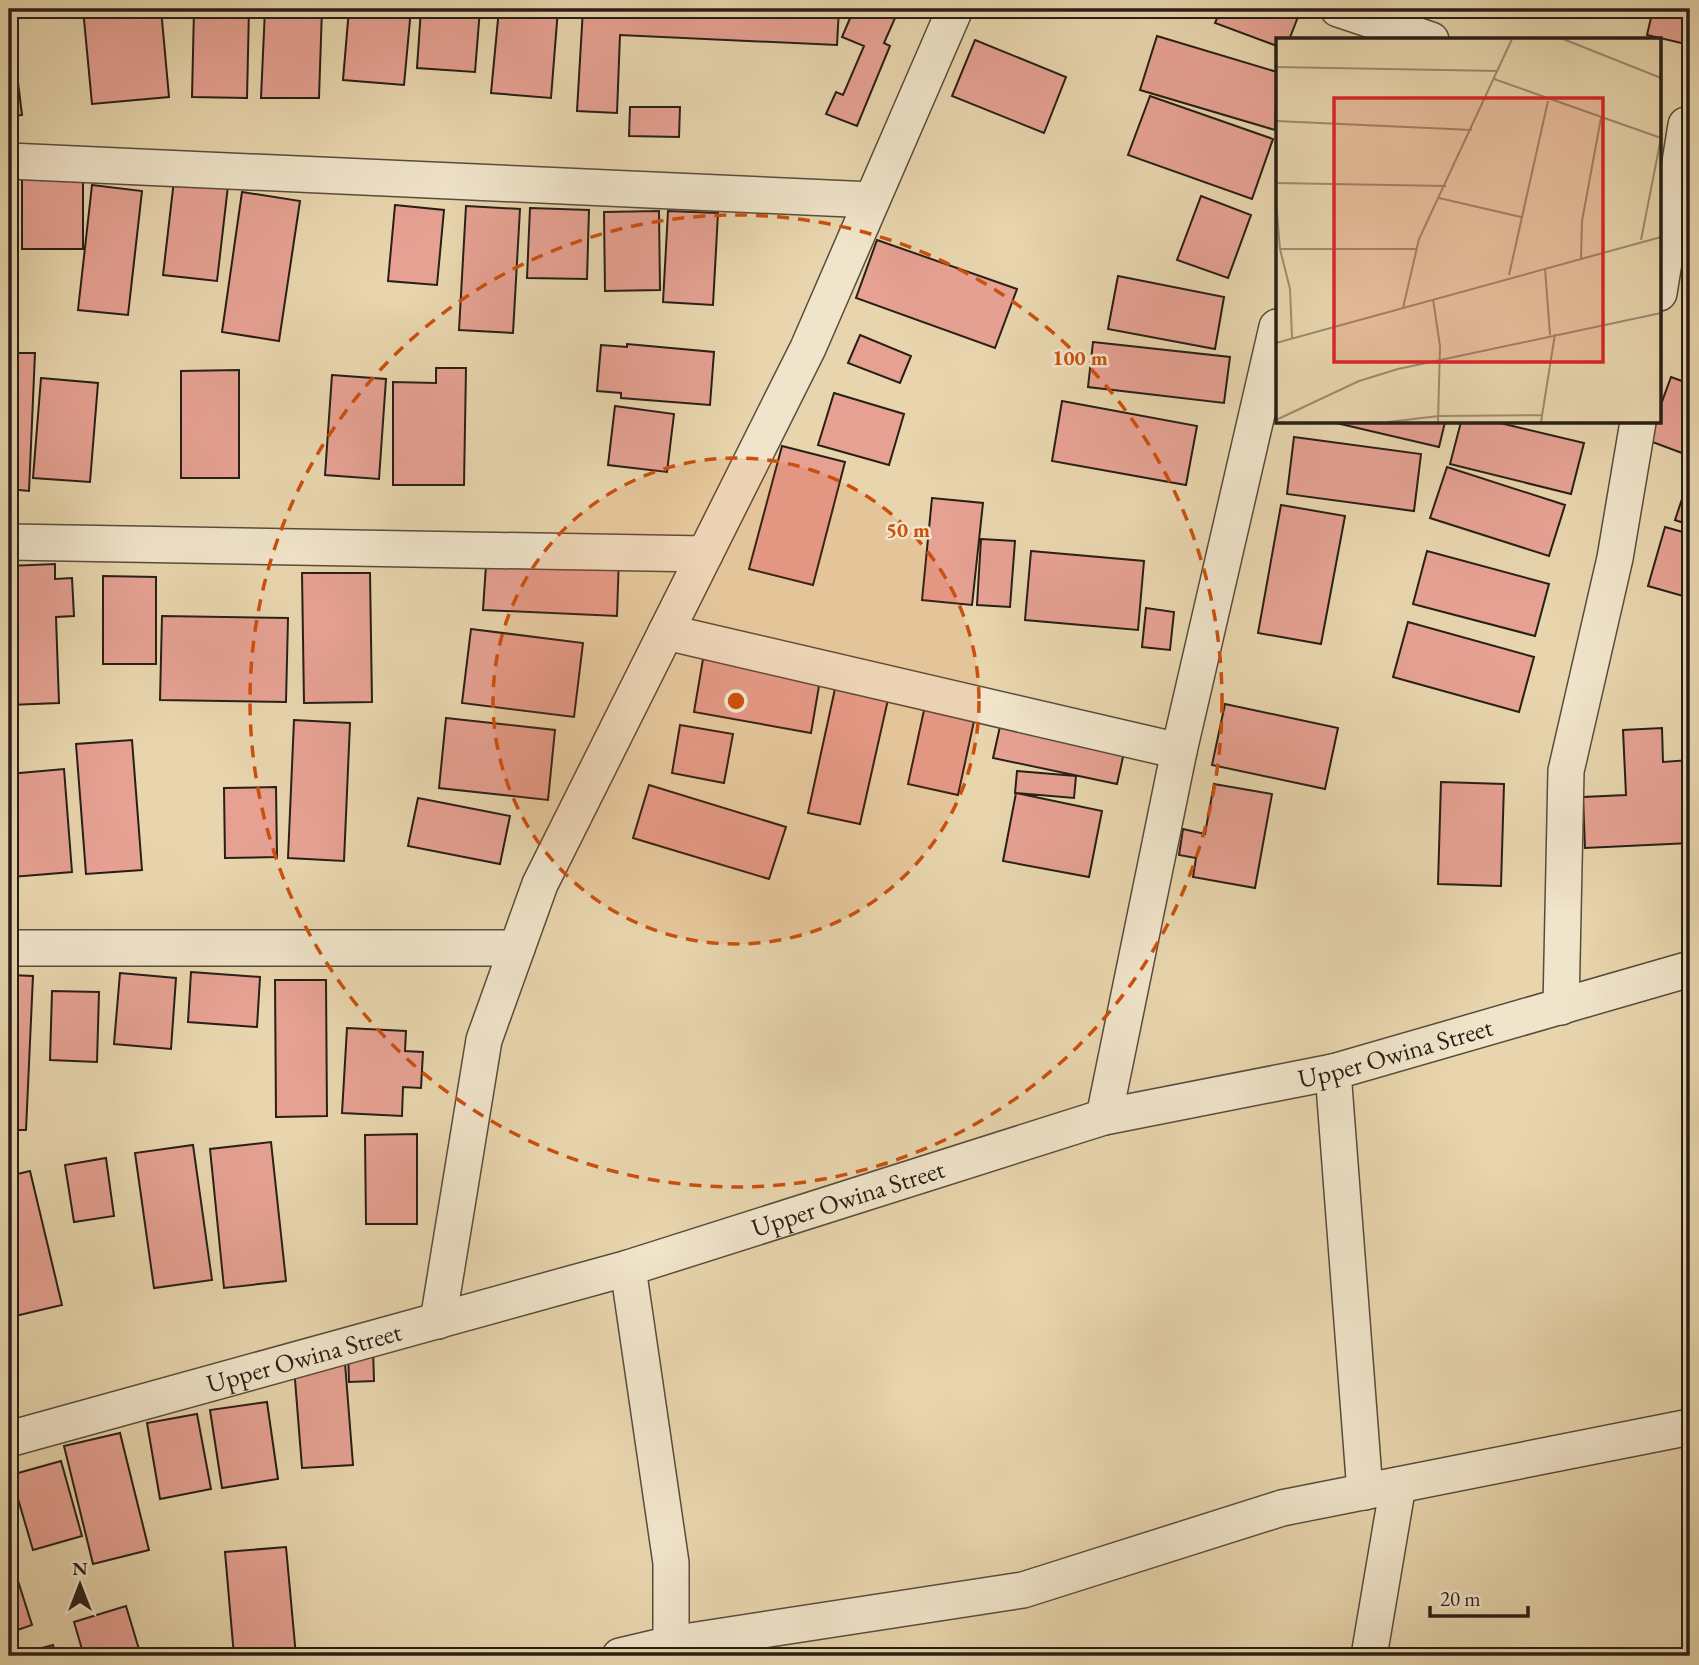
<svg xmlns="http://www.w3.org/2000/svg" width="1699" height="1665" font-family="'EB Garamond',serif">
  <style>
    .building { fill: #e6a193; stroke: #281f16; stroke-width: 2 }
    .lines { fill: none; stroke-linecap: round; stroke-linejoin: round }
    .minor-casing { stroke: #584c3c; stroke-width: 38 }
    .minor { stroke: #f0e4ca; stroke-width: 35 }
    .ring { fill: none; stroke: #cb500e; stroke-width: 3.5; stroke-dasharray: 12 9 }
    .labels { text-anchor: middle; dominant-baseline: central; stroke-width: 5; stroke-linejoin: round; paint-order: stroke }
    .street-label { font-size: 26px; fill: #281f16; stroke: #f0e4ca }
    .inset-road { fill: none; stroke: #9b8c71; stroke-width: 2 }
    .view { fill: #d62828; fill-opacity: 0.15; stroke: #d62828; stroke-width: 3.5 }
    .inset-edge { fill: none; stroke: #281f16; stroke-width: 3.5 }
    .centre { fill: #cb500e; stroke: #f0e4ca; stroke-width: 3.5 }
    .ring-label { font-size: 21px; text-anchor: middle; font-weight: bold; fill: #cb500e; stroke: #f0e4ca; stroke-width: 5; stroke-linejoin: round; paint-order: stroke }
  </style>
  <rect width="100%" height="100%" fill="#e8d5ad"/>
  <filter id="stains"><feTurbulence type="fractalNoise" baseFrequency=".00286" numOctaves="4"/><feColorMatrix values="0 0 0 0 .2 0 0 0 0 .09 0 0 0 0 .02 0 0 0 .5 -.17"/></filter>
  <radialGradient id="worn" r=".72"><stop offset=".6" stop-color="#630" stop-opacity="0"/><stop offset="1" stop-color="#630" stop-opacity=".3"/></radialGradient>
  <path class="building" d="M9,9L22,115L9,117Z
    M83,9H161L169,97L92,104Z
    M194,9H249L247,98L192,97Z
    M265,9H322L319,98H261Z
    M349,9H411L404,85L343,80Z
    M421,9H480L475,72L417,68Z
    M499,9H558L551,98L491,93Z
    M583,9H839L837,45L620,35L617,113L577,111Z
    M854,9H899L884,43L890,46L857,126L826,114L836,92L843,95L864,46L842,37Z
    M1221,9H1301L1289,40H1277V46L1215,23Z
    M1653,9H1690V45L1647,35Z
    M1157,36L1277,72L1275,130L1140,90Z
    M975,40L1066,77L1044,133L952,96Z
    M1150,96L1273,139L1252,199L1128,155Z
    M630,107H680L679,137L629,136Z
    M22,177H83V249H22Z
    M174,180L228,186L217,281L163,275Z
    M92,185L142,191L128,315L78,310Z
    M242,192L300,201L279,341L222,332Z
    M1201,196L1251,215L1228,278L1177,260Z
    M395,205L444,210L437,285L388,281Z
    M466,206L520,209L513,333L459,330Z
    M530,208L589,210L587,279L527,278Z
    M659,211L660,290L605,291L604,212Z
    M668,211L718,213L713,305L663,302Z
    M877,240L1017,289L995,348L856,298Z
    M1118,276L1224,297L1215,349L1108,329Z
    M860,335L911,356L900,383L848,363Z
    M1093,342L1230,357L1224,403L1088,387Z
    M627,344L714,352L710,405L621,398V393L597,391L601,345L627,347Z
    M9,353H35L29,491L9,489Z
    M436,368H466L464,485H393V382L436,383Z
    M239,370V478H181V371Z
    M332,375L386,379L379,479L325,475Z
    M1671,377L1690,384V456L1647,440L1654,422H1659V410Z
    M41,378L98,383L90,482L33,478Z
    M834,393L904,414L889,465L818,445Z
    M1062,401L1197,426L1186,485L1052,461Z
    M615,406L674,414L667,472L608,465Z
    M1332,422H1445L1439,447Z
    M1461,422H1496L1584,443L1571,494L1450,464Z
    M1294,437L1421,454L1414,511L1287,494Z
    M782,446L845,462L813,585L749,569Z
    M1447,467L1565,505L1549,556L1430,518Z
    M1690,475V525L1675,520Z
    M932,498L983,503L972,605L922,600Z
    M1281,505L1345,516L1321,644L1258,633Z
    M1665,527L1690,534V598L1648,586Z
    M981,539L1015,541L1010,607L977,605Z
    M487,550L619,556L617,616L483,610Z
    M1031,551L1144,561L1138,630L1025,620Z
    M1427,551L1549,584L1535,636L1413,604Z
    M55,564V579L72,578L74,616L56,617L59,703L9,705V566Z
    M302,573H370L372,702L304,703Z
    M103,576L156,577V664H103Z
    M1146,608L1174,612L1170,650L1142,647Z
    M162,616L288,618L286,702L160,700Z
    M1408,622L1534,657L1519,712L1393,677Z
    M471,629L583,643L574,717L462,703Z
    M703,659L820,680L811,733L694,712Z
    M836,684L889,695L860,824L808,813Z
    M926,701L976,712L958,795L908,784Z
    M1005,704L1129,730L1117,784L993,758Z
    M1225,704L1338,728L1325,789L1212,765Z
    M446,718L555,730L548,800L439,788Z
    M294,720L350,723L344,861L288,858Z
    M680,725L733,734L724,783L672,773Z
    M1662,728L1663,762L1690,760V843L1585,848L1583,797L1626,795L1623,730Z
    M132,740L142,870L86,874L76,744Z
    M64,769L72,872L12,877L9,774Z
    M1017,771L1076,776L1074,798L1015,793Z
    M1441,782L1504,784L1501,886L1438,884Z
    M1214,784L1272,794L1255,888L1193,877L1196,858L1179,855L1183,829L1205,834Z
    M649,785L786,827L769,879L633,838Z
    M276,787L277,857L225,858L224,788Z
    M1016,793L1102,811L1089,877L1003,861Z
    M418,798L510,816L500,864L408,846Z
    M191,972L260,977L257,1027L188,1022Z
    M120,973L176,978L171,1049L114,1044Z
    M9,975L33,976L26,1130H9Z
    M275,980H326L327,1116L276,1117Z
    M52,991L99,992L97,1062L50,1060Z
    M347,1028L406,1031L405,1051L423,1052L421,1088L403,1087L402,1116L342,1113Z
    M417,1134V1224H366L365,1135Z
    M271,1142L286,1281L224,1288L210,1149Z
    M193,1145L212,1280L154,1288L135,1153Z
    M106,1158L114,1216L74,1222L65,1165Z
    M30,1171L62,1305L11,1317L9,1176Z
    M373,1349L374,1381L349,1382L348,1350Z
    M345,1363L353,1465L302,1468L294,1367Z
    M267,1402L278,1479L222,1488L210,1410Z
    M197,1414L211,1489L160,1499L147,1423Z
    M120,1433L149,1550L93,1564L64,1446Z
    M61,1461L82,1536L33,1550L11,1475Z
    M286,1547L296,1656H234L225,1552Z
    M18,1581L32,1625L9,1633V1584Z
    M126,1606L141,1656H84L74,1622Z
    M53,1645L56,1656H12Z"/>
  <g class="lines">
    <g class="minor-casing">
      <g id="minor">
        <path d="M1338,9L1431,40"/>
        <path d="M9,161L872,200"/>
        <path d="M1659,293L1686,125"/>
        <path d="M9,542L705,554"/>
        <path d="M666,632L1179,751"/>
        <path d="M9,948H517"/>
        <path d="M1561,1007L1566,771L1615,558L1638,422"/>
        <path d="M1333,1072L1365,1492"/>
        <path d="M1104,1117L1179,751L1277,327"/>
        <path d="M628,1268L671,1563V1656"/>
        <path d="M438,1321L484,1040L540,884L808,348L955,9"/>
        <path id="s1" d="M9,1439L628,1268L1104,1117L1333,1072L1690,969"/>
        <path d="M620,1656L671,1644L1023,1590L1282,1508L1690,1427"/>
        <path d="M1369,1656L1398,1485"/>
      </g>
    </g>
    <use href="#minor" class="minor"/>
  </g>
  <circle cx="736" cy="701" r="243" fill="#cb500e" fill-opacity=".12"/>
  <g class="ring">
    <circle cx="736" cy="701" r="243"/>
    <circle cx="736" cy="701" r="486"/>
  </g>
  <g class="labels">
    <g class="street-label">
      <text stroke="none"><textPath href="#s1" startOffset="1440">Upper Owina Street</textPath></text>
      <text stroke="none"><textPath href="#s1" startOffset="873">Upper Owina Street</textPath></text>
      <text stroke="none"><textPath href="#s1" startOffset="306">Upper Owina Street</textPath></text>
    </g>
  </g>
  <g transform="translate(1276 38)">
    <rect width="385" height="385" fill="#e8d5ad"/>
    <path class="inset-road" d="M287,1L385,40M0,29L222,33M218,41L385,100L365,202M0,83L196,92M0,145L170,148M163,160L245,179M0,163L4,211L14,251L16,300M4,211H140M305,220L306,183L325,80M269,230L274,297M233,237L272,63M157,261L164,308L162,384M127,270L143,201L236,1M0,305L385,199M0,382L83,343L122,331L385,275M112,384L163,378L266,377M265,384L279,296"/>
    <path class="view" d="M58,60H327V324H58Z"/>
    <rect width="385" height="385" class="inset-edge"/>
  </g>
  <circle cx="736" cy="701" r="10" class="centre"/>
  <g class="ring-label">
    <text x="1080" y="365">100 m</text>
    <text x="908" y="537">50 m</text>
  </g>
  <rect width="1699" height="1665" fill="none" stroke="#e8d5ad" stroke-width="35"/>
  <rect x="10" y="10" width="1678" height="1644" fill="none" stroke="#281f16" stroke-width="3.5"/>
  <rect x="18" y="18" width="1664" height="1630" fill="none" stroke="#281f16" stroke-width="2"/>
  <g transform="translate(80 1585)" stroke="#f0e4ca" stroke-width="5" paint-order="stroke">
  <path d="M0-5L12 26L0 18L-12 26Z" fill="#281f16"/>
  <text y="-10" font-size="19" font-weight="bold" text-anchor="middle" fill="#281f16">N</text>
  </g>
  <path d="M1430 1606v10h98v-10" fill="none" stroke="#281f16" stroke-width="3.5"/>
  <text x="1440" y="1606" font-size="21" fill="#281f16" stroke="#f0e4ca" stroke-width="5" paint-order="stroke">20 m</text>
  <rect width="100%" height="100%" filter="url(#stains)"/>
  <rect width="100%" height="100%" fill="url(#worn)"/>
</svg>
